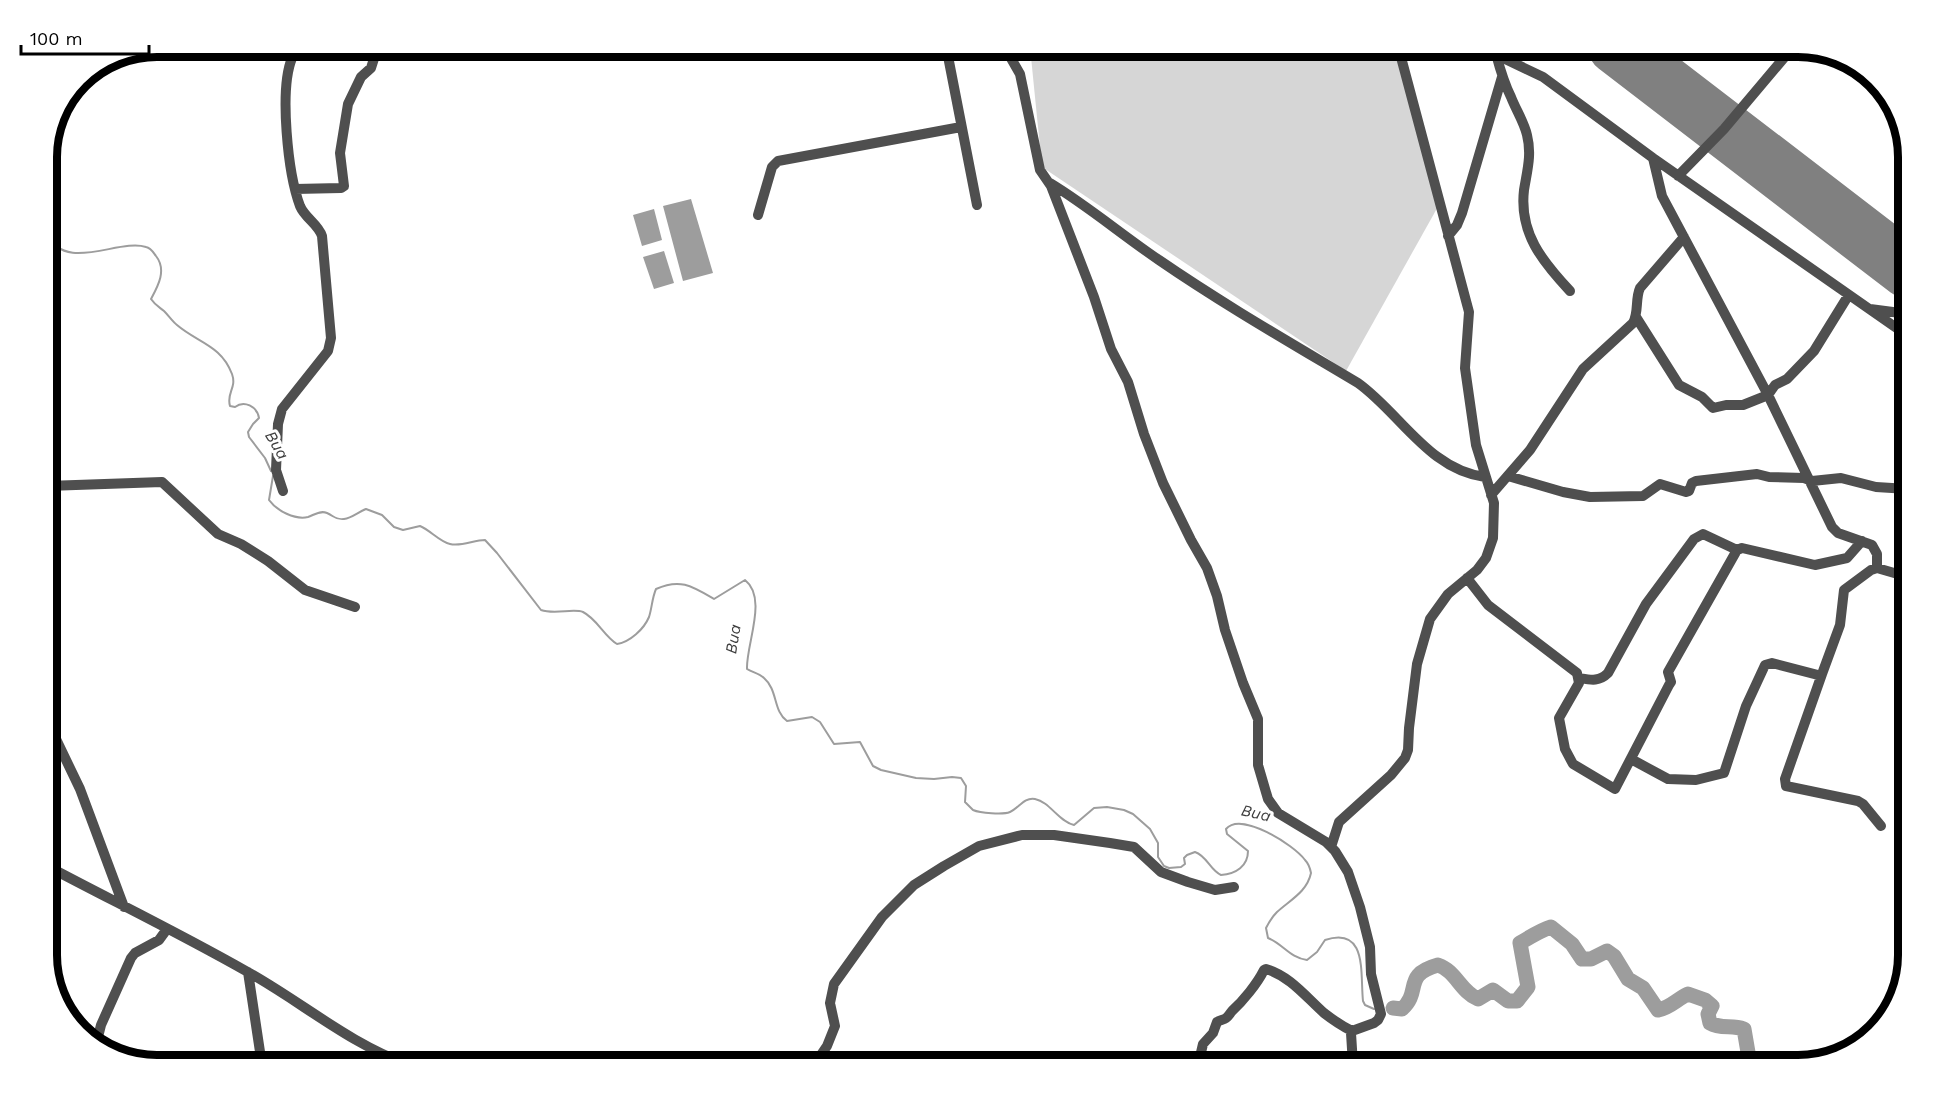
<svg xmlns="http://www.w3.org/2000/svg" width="1955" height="1112" font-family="'Work Sans',sans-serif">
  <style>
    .green { fill: #d6d6d6 }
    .water { fill: #9d9d9d }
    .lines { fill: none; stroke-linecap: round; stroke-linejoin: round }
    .stream { stroke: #9d9d9d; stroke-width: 2 }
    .river { stroke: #9d9d9d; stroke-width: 15 }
    .runway { stroke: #808080; stroke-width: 57 }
    .minor { stroke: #4f4f4f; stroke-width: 10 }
    .labels { text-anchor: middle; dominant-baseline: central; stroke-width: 6; stroke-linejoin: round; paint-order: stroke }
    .water-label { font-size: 16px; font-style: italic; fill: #3e3e3e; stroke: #fff }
    .rim { fill: none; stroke: #000; stroke-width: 8 }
  </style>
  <rect width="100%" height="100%" fill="#fff"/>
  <path class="green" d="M1030,47H1396L1440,203L1346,371L1042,167Z"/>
  <path class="water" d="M691,199L713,273L683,281L663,206Z
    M654,209L662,240L642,246L633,215Z
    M664,251L674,283L654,289L643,257Z"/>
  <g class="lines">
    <path class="stream" d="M47,233C64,274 119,238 146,247C151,248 153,252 156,256C167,270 158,286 151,299C155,305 159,307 164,311C169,316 172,321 177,325C198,343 221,345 232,374C237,388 226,393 230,406L235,407C244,400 257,406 259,418L253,424L248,432L249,437L265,458L271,471
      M273,476L269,500C277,511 295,520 308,517C314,515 320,510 327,513C334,516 335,520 344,519C352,518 358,512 366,509L382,515L394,527L403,530L420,526C430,530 440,542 450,544C461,547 474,540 485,540L497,553L541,610C555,615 573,608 583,612C597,619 604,636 617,644C630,642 644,629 649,617C652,608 652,598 656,589C680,578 692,586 714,599L745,580C768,598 746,644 747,669C752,672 760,674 764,678C778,690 773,711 787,721L812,717L820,722L834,744L860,742L873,766L881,770L916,778L934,779L952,777L961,778L966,786L965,802L973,810C980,813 1003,815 1010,812C1019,808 1024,797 1035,799C1050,802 1058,821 1074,825L1094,808L1107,807L1124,810L1133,814L1150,829L1158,843V857L1164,866L1169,868L1181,867L1185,864L1184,858L1187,855L1195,852C1207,856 1210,870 1221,875C1236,874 1248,866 1248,851L1227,834L1226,829C1241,811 1294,845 1305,860C1308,863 1310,868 1311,873C1307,892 1290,900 1277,912C1272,917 1269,922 1266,928L1268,938C1283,944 1290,958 1307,960L1317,952L1325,940C1368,926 1360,974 1363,1001L1365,1005L1374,1009"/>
    <path class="river" d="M1393,1008L1402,1009C1422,991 1402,975 1438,965C1456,971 1460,991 1478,999L1493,990L1508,1001H1517L1528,987L1520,943C1530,937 1541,930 1551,927L1572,944L1582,959H1591L1607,951L1614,956L1628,979L1643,988L1658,1010C1670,1008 1677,999 1688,994L1705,1000L1712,1006L1708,1014L1710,1023C1720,1029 1732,1025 1744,1029L1750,1064C1766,1066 1783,1059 1799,1065"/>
    <path class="runway" d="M1616,46L1908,270"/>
    <path class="minor" d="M946,46L977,205
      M1004,46L1020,74L1040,170L1051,186L1094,297L1111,349L1128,382L1144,434L1163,483L1191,540L1207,568L1217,596L1225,630L1243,683L1258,719V765L1268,799L1278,813L1326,842L1335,851L1348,872L1360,907L1370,947L1371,974L1381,1014L1378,1020L1374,1023L1352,1031L1351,1033L1353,1065
      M1478,46L1543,77L1653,158L1908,336
      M1496,54C1500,69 1504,83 1511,97C1516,110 1524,122 1527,135C1532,155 1527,171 1524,190C1519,233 1542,261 1570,291
      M1653,158L1662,196L1768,395L1832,527L1838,533L1872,545L1877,554V568
      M1678,176L1724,129L1794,46
      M1050,183C1088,206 1122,235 1159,260C1223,304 1291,343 1358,383C1400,413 1429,470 1485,477
      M295,189L341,188L344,186L340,153L348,104L361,77L371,68L378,46
      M758,215L772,167L778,161L961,127
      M1448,236L1457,225L1462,213L1502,77
      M1870,309L1908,314
      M1636,317L1679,385L1702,397L1713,408L1726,405H1743L1768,395L1775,385L1787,379L1814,351L1848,296
      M1508,476L1563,492L1590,497L1643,496L1660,484L1686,492L1689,491L1692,483L1696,481L1757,474L1769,477L1804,478L1812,481L1841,478L1876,487L1908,489
      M47,486L162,482L218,534L241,544L268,561L305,590L355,607
      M283,491L276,470L278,424L282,409L328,351L331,338L322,236C318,224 305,218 300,206C288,174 279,90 292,58C293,54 297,50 300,46
      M1491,495L1530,450L1583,369L1633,323C1639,312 1635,299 1640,288L1684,237
      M1467,578L1488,605L1577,673L1579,683L1559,718L1565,749L1573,764L1615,789L1669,685L1671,682L1668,672L1737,550L1742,548L1815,565L1847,558L1862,541
      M1822,674L1785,779L1786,786L1858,801L1863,804L1881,826
      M1579,678C1591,680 1599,682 1608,673L1646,604L1694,539L1703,534L1737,550
      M47,706L55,737L80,789L124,907
      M1631,759L1668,779L1696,780L1724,773L1746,706L1765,665L1772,663L1818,675L1822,674L1840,625L1844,590L1871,570L1877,568L1908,577
      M1331,847L1339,822L1391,775L1405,758L1408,750L1409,728L1417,664L1430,619L1448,594L1477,570L1486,558L1493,538L1494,503L1476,445L1465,368L1469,312L1398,46
      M47,866C113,901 181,934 246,971C302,1002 348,1043 409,1065
      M248,972L262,1065
      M96,1045L101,1025L131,958L135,953L159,940L167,929
      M814,1065L827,1046L835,1026L830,1003L834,984L882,917L914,885L944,866L979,846L1022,835H1054L1110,843L1134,847L1161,872L1188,882L1215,890L1234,887
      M1135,1065L1162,1062L1189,1064L1199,1061L1203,1044L1213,1033L1217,1022C1220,1020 1224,1020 1226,1018C1228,1017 1231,1012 1232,1011C1243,1001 1257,984 1264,970L1266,969C1290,976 1306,997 1324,1013C1333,1020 1342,1026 1352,1031"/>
  </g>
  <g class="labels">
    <g class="water-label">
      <text transform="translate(277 445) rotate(59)">Bua</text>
      <text transform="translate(733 639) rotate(-81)">Bua</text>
      <text transform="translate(1256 813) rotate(13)">Bua</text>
    </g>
  </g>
  <path d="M0 0H1955V1112H0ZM157 57H1798A100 100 0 0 1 1898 157V955A100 100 0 0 1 1798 1055H157A100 100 0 0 1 57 955V157A100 100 0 0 1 157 57Z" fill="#fff" fill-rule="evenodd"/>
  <path class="rim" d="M157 57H1798A100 100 0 0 1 1898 157V955A100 100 0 0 1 1798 1055H157A100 100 0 0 1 57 955V157A100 100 0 0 1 157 57Z"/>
  <path d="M21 45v9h128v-9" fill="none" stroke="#000000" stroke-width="3"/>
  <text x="30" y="45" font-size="18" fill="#000000" stroke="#ffffff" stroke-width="4.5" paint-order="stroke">100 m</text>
</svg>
